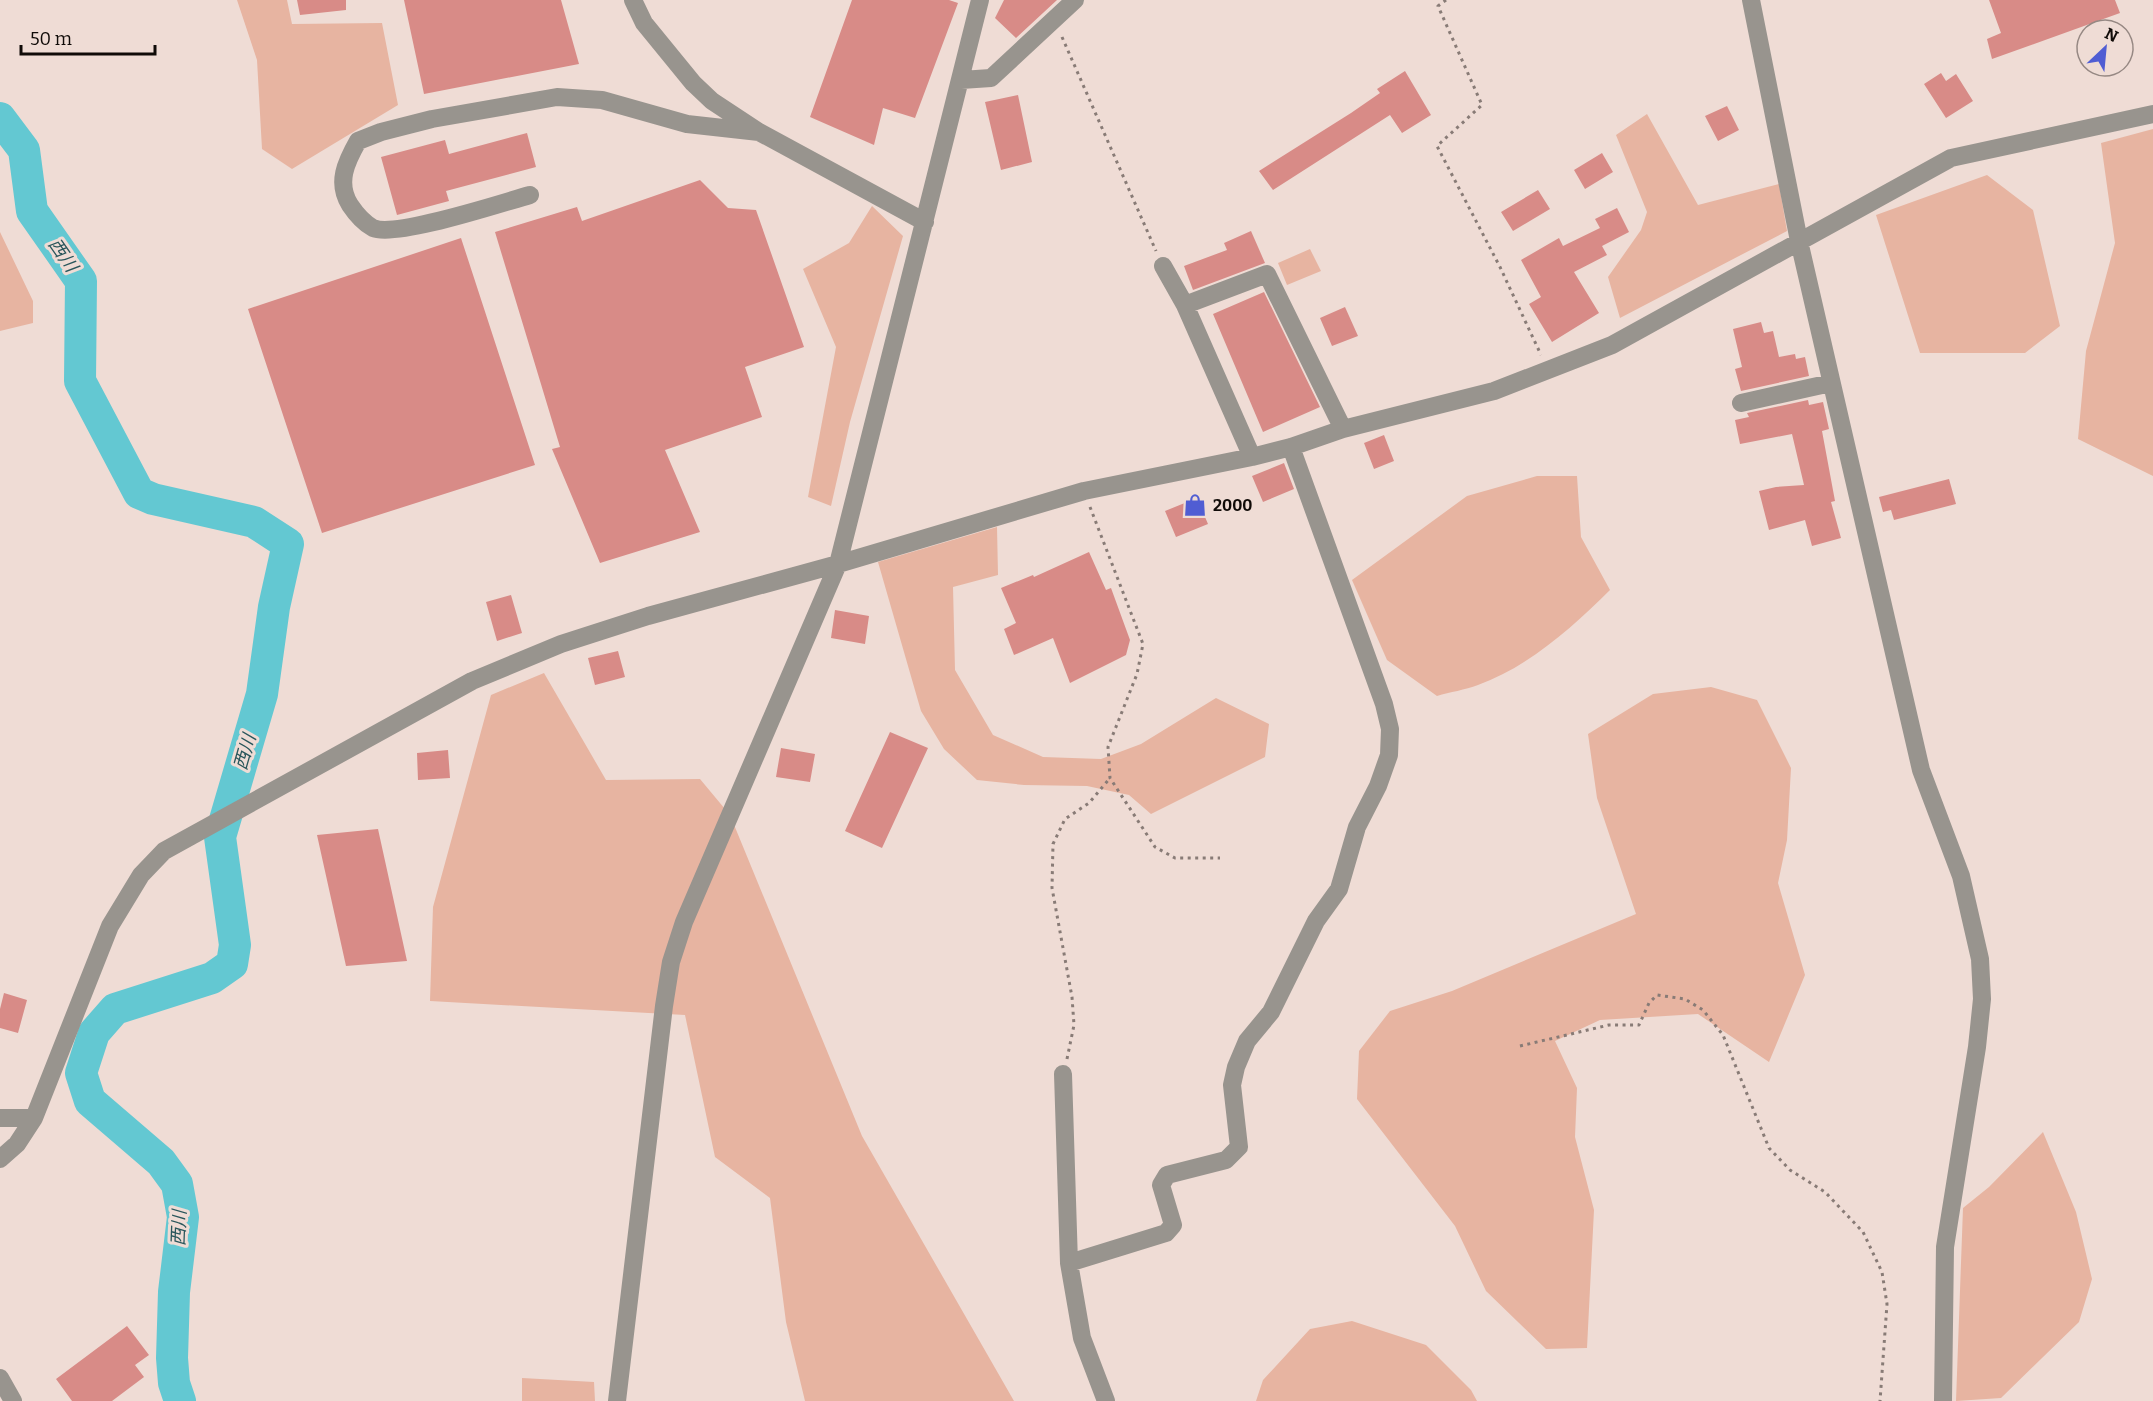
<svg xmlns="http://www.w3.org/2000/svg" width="2153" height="1401" font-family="Bitter,'Noto Sans JP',serif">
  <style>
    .green { fill: #e7b4a1 }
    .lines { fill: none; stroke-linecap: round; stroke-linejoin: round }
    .river { stroke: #63c8d2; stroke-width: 32 }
    .building { fill: #d88b87 }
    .path { stroke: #887b76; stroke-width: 3; stroke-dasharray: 3 4.5; stroke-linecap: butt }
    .minor { stroke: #98948e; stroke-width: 18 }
    .labels { text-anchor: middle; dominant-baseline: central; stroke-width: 6; stroke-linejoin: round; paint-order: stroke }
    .poi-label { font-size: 16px; font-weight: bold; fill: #100b08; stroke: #efdcd5; text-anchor: start }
    .water-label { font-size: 18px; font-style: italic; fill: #29565b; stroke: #efdcd5 }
  </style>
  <rect width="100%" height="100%" fill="#efdcd5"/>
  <path class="green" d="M237,0H287L292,24L382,23L398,105L292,169L262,149L257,60Z
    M1647,114L1698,205L1779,184L1787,231L1620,318L1608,277L1641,230L1647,212L1616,135Z
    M2153,129V476L2078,439L2086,351L2115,243L2101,143Z
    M1987,175L2033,210L2060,326L2025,353H1920L1876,215Z
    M872,206L903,236L850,422L831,506L808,497L836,347L803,269L849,243Z
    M0,232L33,301V323L0,331Z
    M1310,249L1321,271L1287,285L1278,263Z
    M1537,476H1577L1581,537L1610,590C1573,627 1528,667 1478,685C1465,690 1450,692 1437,696L1387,660L1352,580L1467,496Z
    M997,527L998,575L953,587L955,670L993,735L1043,757L1101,759L1141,744L1216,698L1269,724L1265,757L1151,814L1129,795L1087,786L1024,785L977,780L944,749L921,711L878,562Z
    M544,673L606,780L700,779L730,815L862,1136L1014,1401H805L786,1322L770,1198L715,1157L685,1015L430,1001L433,907L491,695Z
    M1711,687L1757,700L1791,768L1787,840L1778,883L1805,975L1769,1062L1698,1014L1600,1020L1555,1041L1577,1088L1575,1137L1594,1210L1587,1348L1546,1349L1486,1291L1455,1226L1357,1099L1359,1051L1390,1011L1452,991L1636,914L1597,798L1588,734L1653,694Z
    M2043,1132L2076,1212L2092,1279L2079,1322L2001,1398L1956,1401L1963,1208L1989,1187Z
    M1352,1321L1426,1345L1471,1390L1477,1401H1256L1263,1380L1310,1329Z
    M522,1378L594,1382L595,1401H522Z"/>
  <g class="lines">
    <path class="river" d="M0,118L24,150L32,211L81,281L80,381L139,493L153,499L254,522L288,544L274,607L262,694L220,837L235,945L232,964L212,978L115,1009L94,1033L81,1073L90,1101L161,1162L177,1184L183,1217L174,1292L172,1358L174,1383L180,1401"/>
  </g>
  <path class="building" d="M297,0H346V10L300,15Z
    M404,0H561L579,64L424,94Z
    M852,0H949L958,3L915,118L883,108L874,145L810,117Z
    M1004,0H1057L1016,38L995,18Z
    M1989,0H2115L2120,13L1992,59L1987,39L2001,33Z
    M1405,71L1431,115L1402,133L1390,115L1273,190L1259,171L1351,113L1380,93L1377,89Z
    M1941,73L1946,81L1956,74L1973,101L1946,118L1924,84Z
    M1018,95L1032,162L1001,170L985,102Z
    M1727,106L1739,130L1718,141L1705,116Z
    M527,133L536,167L446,191L449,201L397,215L381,157L445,140L449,154Z
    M1602,153L1613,172L1585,189L1574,170Z
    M700,180L728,208L756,210L804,347L745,367L762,417L665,450L700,532L600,563L552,449L560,447L495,232L577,207L582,221Z
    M1538,190L1550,209L1513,231L1501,212Z
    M1617,208L1629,232L1602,246L1607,255L1574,272L1599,313L1552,342L1529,304L1541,297L1521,260L1559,238L1563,246L1600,228L1595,219Z
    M1251,231L1265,263L1193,290L1184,266L1227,250L1224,243Z
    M461,238L535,465L322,533L248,309Z
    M1264,292L1320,407L1263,432L1213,314Z
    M1345,307L1358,336L1332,346L1320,318Z
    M1761,322L1764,333L1773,331L1779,357L1795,354L1796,359L1805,357L1809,376L1741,391L1735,369L1742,367L1733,329Z
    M1808,400L1809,405L1823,402L1829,429L1822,431L1835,501L1831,502L1841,538L1812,546L1805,520L1769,530L1759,491L1776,487L1804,485L1792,434L1740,444L1735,420L1749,417L1747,413Z
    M1384,435L1394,461L1374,469L1364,443Z
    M1284,463L1294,489L1263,502L1252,476Z
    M1949,479L1956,504L1894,520L1891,510L1883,512L1879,497Z
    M1197,498L1208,524L1176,537L1165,511Z
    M1089,552L1106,590L1111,588L1130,640L1126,655L1070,683L1053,638L1014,655L1004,629L1016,623L1001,588L1033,575L1034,577Z
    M511,595L522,633L497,641L486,602Z
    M835,610L869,616L865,644L831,638Z
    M618,651L625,677L595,685L588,658Z
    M890,732L928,748L882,848L845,831Z
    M781,748L815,754L810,782L776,777Z
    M448,750L450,778L418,780L417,753Z
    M378,829L407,961L346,966L317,835Z
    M4,993L27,1000L18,1033L0,1028V1009Z
    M127,1326L149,1355L135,1365L144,1377L112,1401H72L56,1379Z"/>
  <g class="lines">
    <path class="path" d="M1446,0L1438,6L1482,105L1437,146L1500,267L1541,355
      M1062,37L1156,251
      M1090,507L1143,644L1137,674L1108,747L1110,778L1155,847L1175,858H1220
      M1520,1046L1609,1025H1639L1649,1003L1657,995L1685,999L1703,1010L1723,1035L1769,1148L1790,1170L1825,1192L1863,1232L1882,1272L1887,1304L1880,1401
      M1067,1059L1074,1025L1072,997L1052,888L1053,844L1065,819L1089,803L1110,778"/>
    <path class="minor" d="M633,0L644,23L693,83L712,101L759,132L925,222
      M1751,0L1799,241L1921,770L1961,876L1980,959L1982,999L1977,1047L1945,1247L1943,1401
      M961,80L991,78L1075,0
      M530,195C501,203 396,238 373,228C364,223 356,214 350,205C336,183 346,162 358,141L381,132L432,119L557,97L602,100L687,124L759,132
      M1163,266L1185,305L1252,457
      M1185,305L1267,274L1343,429
      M1741,403L1831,383
      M1063,1074L1069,1263L1082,1338L1106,1401
      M0,1118H34
      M0,1159L17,1144L34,1118L110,926L141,875L164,851L472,681L561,644L648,616L838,564L1084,491L1252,457L1291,447L1343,429L1494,391L1612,345L1951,158L2153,114
      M1069,1263L1166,1233L1173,1225L1161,1185L1167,1175L1226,1160L1239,1147L1232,1085L1236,1067L1247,1041L1271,1012L1316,921L1339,889L1357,827L1378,786L1389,755L1390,729L1384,704L1291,447
      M0,1378L13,1401
      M617,1401L664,1006L671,962L684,922L838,564L980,0"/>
  </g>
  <defs>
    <g id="shop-bare" transform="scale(1.8)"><path d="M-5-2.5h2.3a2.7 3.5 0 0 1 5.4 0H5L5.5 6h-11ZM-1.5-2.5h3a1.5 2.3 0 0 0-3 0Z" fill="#505dd3" stroke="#efdcd5" stroke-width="2.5" paint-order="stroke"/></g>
  </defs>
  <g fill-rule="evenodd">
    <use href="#shop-bare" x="1195" y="505"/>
  </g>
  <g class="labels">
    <g class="poi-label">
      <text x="1213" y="505">2000</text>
    </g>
    <g class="water-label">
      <text transform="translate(63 255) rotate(55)">西川</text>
      <text transform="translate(245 752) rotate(-74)">西川</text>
      <text transform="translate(179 1228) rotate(-88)">西川</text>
    </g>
  </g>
  <g transform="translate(2105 48) rotate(26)"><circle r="28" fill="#efdcd5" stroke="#968883" stroke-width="1.5"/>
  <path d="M0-4.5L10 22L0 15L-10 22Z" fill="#505dd3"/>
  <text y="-9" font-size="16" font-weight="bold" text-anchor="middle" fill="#100b08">N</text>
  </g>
  <path d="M21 45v9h134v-9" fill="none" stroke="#100b08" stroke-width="3"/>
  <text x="30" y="45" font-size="18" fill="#100b08" stroke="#efdcd5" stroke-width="4.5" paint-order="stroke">50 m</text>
</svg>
